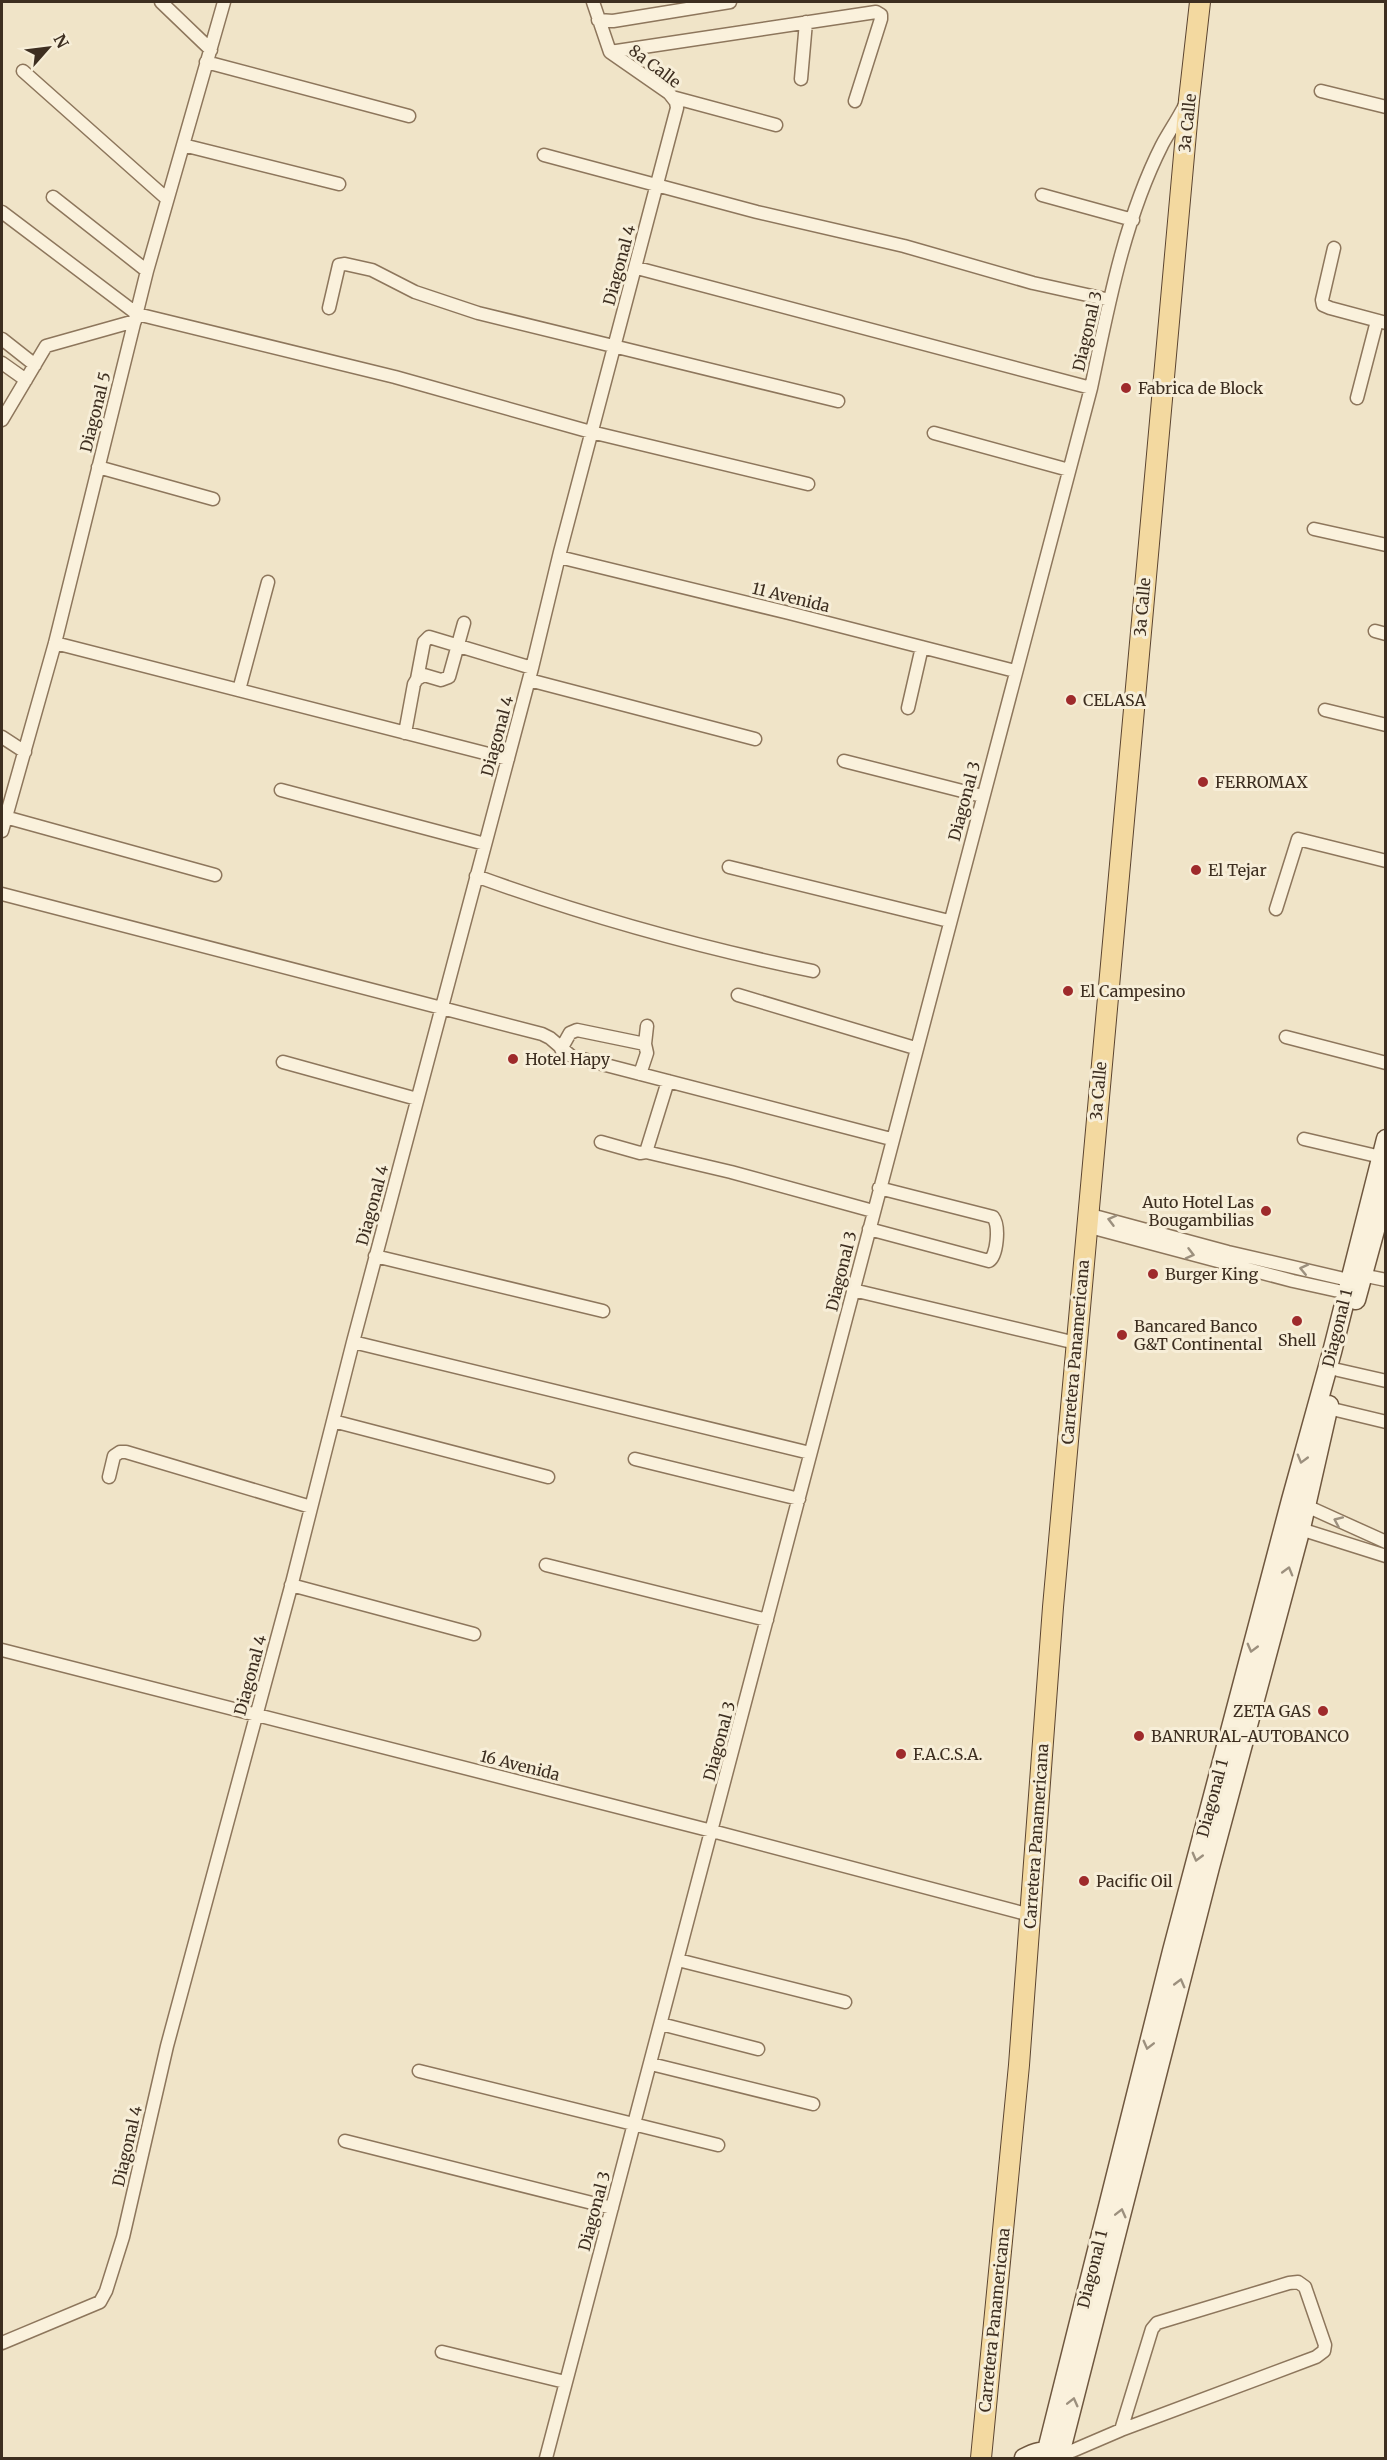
<svg xmlns="http://www.w3.org/2000/svg" width="1387" height="2460" font-family="Merriweather,serif">
  <style>
    .lines { fill: none; stroke-linecap: round; stroke-linejoin: round }
    .street-casing { stroke: #8d765c; stroke-width: 15 }
    .secondary-casing { stroke: #6f573f; stroke-width: 21 }
    .primary-casing { stroke: #5b4430; stroke-width: 22 }
    .street { stroke: #faf1dc; stroke-width: 12 }
    .secondary { stroke: #faf1dc; stroke-width: 18 }
    .primary { stroke: #f3d9a0; stroke-width: 20 }
    .oneway { stroke: #9c907e }
    .poi-dot { fill: #9e2a2b; stroke: #f7eed8; stroke-width: 2 }
    .labels { text-anchor: middle; dominant-baseline: central; stroke-width: 6; stroke-linejoin: round; paint-order: stroke }
    .street-label { font-size: 16px; fill: #3d2e20; stroke: #f7eed8 }
    .poi-label { font-size: 16px; fill: #3d2e20; stroke: #f7eed8; text-anchor: start }
  </style>
  <rect width="100%" height="100%" fill="#f0e4c8"/>
  <g class="lines">
    <g class="street-casing">
      <path id="street" d="M161,2L211,50
        M593,2L610,52
        M598,20L613,21L730,2
        M610,52L876,12L881,15V19L855,101
        M206,62L409,116
        M23,71L167,199
        M801,79L806,22
        M1321,91L1386,107
        M672,97L776,125
        M183,145L339,184
        M544,155L757,212L904,246L1033,283L1110,300
        M1042,195L1133,220
        M53,197L147,271
        M2,212L137,314L395,377L591,432L808,484
        M1334,248L1322,300L1323,305L1330,308L1386,323
        M637,268L1091,388
        M329,308L339,265L345,264L372,270L415,292L478,313L838,401
        M2,339L35,365
        M2,363L26,380
        M1357,398L1377,321
        M2,420L46,346L135,321
        M934,433L1069,470
        M98,467L213,499
        M1314,529L1386,545
        M559,557L789,613L1015,671
        M1375,631L1386,634
        M55,643L508,759
        M417,679L424,642L429,637L532,668
        M529,680L755,739
        M239,690L268,582
        M908,708L922,647
        M1325,710L1386,725
        M405,733L414,684L417,679L424,675L441,680L449,677L464,623
        M2,737L25,752
        M844,761L982,796
        M281,790L485,844
        M5,817L215,875
        M2,831L55,643L147,271L224,2
        M729,867L949,921
        M476,876C586,916 698,947 813,971
        M2,894L542,1034L550,1038L571,1056L891,1139
        M1276,909L1298,839L1386,861
        M738,995L915,1048
        M1286,1037L1386,1063
        M561,1049L570,1033L577,1030L645,1044
        M283,1062L417,1099
        M640,1074L647,1053L645,1044L647,1026
        M1304,1139L1381,1157
        M601,1142L640,1153L646,1152L668,1081
        M646,1152L731,1172L873,1211
        M1087,1214L1228,1252L1357,1282
        M1086,1226L1293,1281L1352,1294
        M869,1229L989,1261C997,1256 1000,1226 993,1217L879,1188
        M375,1256L603,1311
        M1357,1274L1386,1280
        M853,1290L1076,1343
        M353,1342L810,1453
        M1338,1370L1386,1381
        M1328,1408L1386,1422
        M333,1421L548,1477
        M635,1459L799,1499
        M109,1477L114,1456L120,1452H126L311,1507
        M1302,1504L1386,1542
        M1294,1527L1386,1556
        M546,1565L767,1620
        M291,1585L474,1634
        M2,1650L712,1831L1030,1915
        M678,1960L845,2002
        M661,2024L758,2049
        M651,2064L813,2104
        M419,2071L718,2145
        M345,2141L612,2208
        M2,2343L100,2302L106,2291L123,2237L167,2046L292,1583L353,1342L532,668L560,552L677,108L676,102L669,93L610,52
        M442,2352L565,2382
        M1060,2452L1072,2451L1121,2430L1316,2357L1324,2351L1325,2345L1305,2287L1298,2282L1289,2283L1157,2323L1152,2329L1121,2430
        M546,2458L1091,388C1108,307 1124,220 1162,145C1169,132 1178,119 1185,105"/>
    </g>
    <g class="secondary-casing">
      <path id="secondary" d="M1356,1300L1386,1190
        M1024,2458C1035,2452 1043,2450 1055,2452
        M1045,2458L1172,1951L1291,1500L1332,1352L1386,1139
        M1059,2458L1210,1867L1301,1528L1329,1405"/>
    </g>
    <g class="primary-casing">
      <path id="primary" d="M981,2458L1019,2065L1053,1607L1189,100L1200,2"/>
    </g>
    <use href="#street" class="street"/>
    <use href="#secondary" class="secondary"/>
    <use href="#primary" class="primary"/>
  </g>
  <defs><path id="oneway-chevron" d="M-2-3.5L2.5 0L-2 3.5" fill="none" stroke-width="1.6" stroke-linecap="round" stroke-linejoin="round" transform="scale(1.5)"/></defs>
  <g class="oneway">
    <use href="#oneway-chevron" transform="translate(1112 1220) rotate(-165)"/>
    <use href="#oneway-chevron" transform="translate(1190 1254) rotate(15)"/>
    <use href="#oneway-chevron" transform="translate(1304 1269) rotate(-167)"/>
    <use href="#oneway-chevron" transform="translate(1302 1459) rotate(106)"/>
    <use href="#oneway-chevron" transform="translate(1338 1521) rotate(-156)"/>
    <use href="#oneway-chevron" transform="translate(1288 1571) rotate(-74)"/>
    <use href="#oneway-chevron" transform="translate(1252 1648) rotate(105)"/>
    <use href="#oneway-chevron" transform="translate(1197 1857) rotate(105)"/>
    <use href="#oneway-chevron" transform="translate(1180 1983) rotate(-75)"/>
    <use href="#oneway-chevron" transform="translate(1148 2045) rotate(104)"/>
    <use href="#oneway-chevron" transform="translate(1121 2213) rotate(-76)"/>
    <use href="#oneway-chevron" transform="translate(1073 2402) rotate(-76)"/>
  </g>
  <g class="poi-dot">
    <circle cx="1126" cy="388" r="6"/>
    <circle cx="1071" cy="700" r="6"/>
    <circle cx="1203" cy="782" r="6"/>
    <circle cx="1196" cy="870" r="6"/>
    <circle cx="1068" cy="991" r="6"/>
    <circle cx="513" cy="1059" r="6"/>
    <circle cx="1266" cy="1211" r="6"/>
    <circle cx="1153" cy="1274" r="6"/>
    <circle cx="1297" cy="1321" r="6"/>
    <circle cx="1122" cy="1335" r="6"/>
    <circle cx="1323" cy="1711" r="6"/>
    <circle cx="1139" cy="1736" r="6"/>
    <circle cx="901" cy="1754" r="6"/>
    <circle cx="1084" cy="1881" r="6"/>
  </g>
  <g class="labels">
    <g class="street-label">
      <text transform="translate(655 66) rotate(37)">8a Calle</text>
      <text transform="translate(1187 123) rotate(-84)">3a Calle</text>
      <text transform="translate(619 265) rotate(-75)">Diagonal 4</text>
      <text transform="translate(1087 331) rotate(-77)">Diagonal 3</text>
      <text transform="translate(95 412) rotate(-76)">Diagonal 5</text>
      <text transform="translate(791 597) rotate(14)">11 Avenida</text>
      <text transform="translate(1142 607) rotate(-85)">3a Calle</text>
      <text transform="translate(497 736) rotate(-75)">Diagonal 4</text>
      <text transform="translate(964 801) rotate(-75)">Diagonal 3</text>
      <text transform="translate(1098 1091) rotate(-85)">3a Calle</text>
      <text transform="translate(372 1205) rotate(-75)">Diagonal 4</text>
      <text transform="translate(841 1271) rotate(-76)">Diagonal 3</text>
      <text transform="translate(1337 1328) rotate(-76)">Diagonal 1</text>
      <text transform="translate(1075 1352) rotate(-85)">Carretera Panamericana</text>
      <text transform="translate(250 1675) rotate(-75)">Diagonal 4</text>
      <text transform="translate(719 1741) rotate(-75)">Diagonal 3</text>
      <text transform="translate(520 1765) rotate(14)">16 Avenida</text>
      <text transform="translate(1212 1798) rotate(-75)">Diagonal 1</text>
      <text transform="translate(1036 1836) rotate(-86)">Carretera Panamericana</text>
      <text transform="translate(127 2146) rotate(-77)">Diagonal 4</text>
      <text transform="translate(594 2211) rotate(-75)">Diagonal 3</text>
      <text transform="translate(1092 2269) rotate(-76)">Diagonal 1</text>
      <text transform="translate(994 2320) rotate(-84)">Carretera Panamericana</text>
    </g>
    <g class="poi-label">
      <text x="1138" y="388">Fabrica de Block</text>
      <text x="1083" y="700">CELASA</text>
      <text x="1215" y="782">FERROMAX</text>
      <text x="1208" y="870">El Tejar</text>
      <text x="1080" y="991">El Campesino</text>
      <text x="525" y="1059">Hotel Hapy</text>
      <text x="1254" y="1202" text-anchor="end">Auto Hotel Las<tspan x="1254" dy="18">Bougambilias</tspan></text>
      <text x="1165" y="1274">Burger King</text>
      <text x="1134" y="1326">Bancared Banco<tspan x="1134" dy="18">G&amp;T Continental</tspan></text>
      <text x="1297" y="1340" text-anchor="middle">Shell</text>
      <text x="1311" y="1711" text-anchor="end">ZETA GAS</text>
      <text x="1151" y="1736">BANRURAL-AUTOBANCO</text>
      <text x="913" y="1754">F.A.C.S.A.</text>
      <text x="1096" y="1881">Pacific Oil</text>
    </g>
  </g>
  <rect width="1387" height="2460" fill="none" stroke="#3d2e20" stroke-width="6"/>
  <g transform="translate(48 48) rotate(62)" stroke="#f7eed8" stroke-width="4.5" paint-order="stroke">
  <path d="M0-4.5L10 22L0 15L-10 22Z" fill="#3d2e20"/>
  <text y="-9" font-size="16" font-weight="bold" text-anchor="middle" fill="#3d2e20">N</text>
  </g>
</svg>
